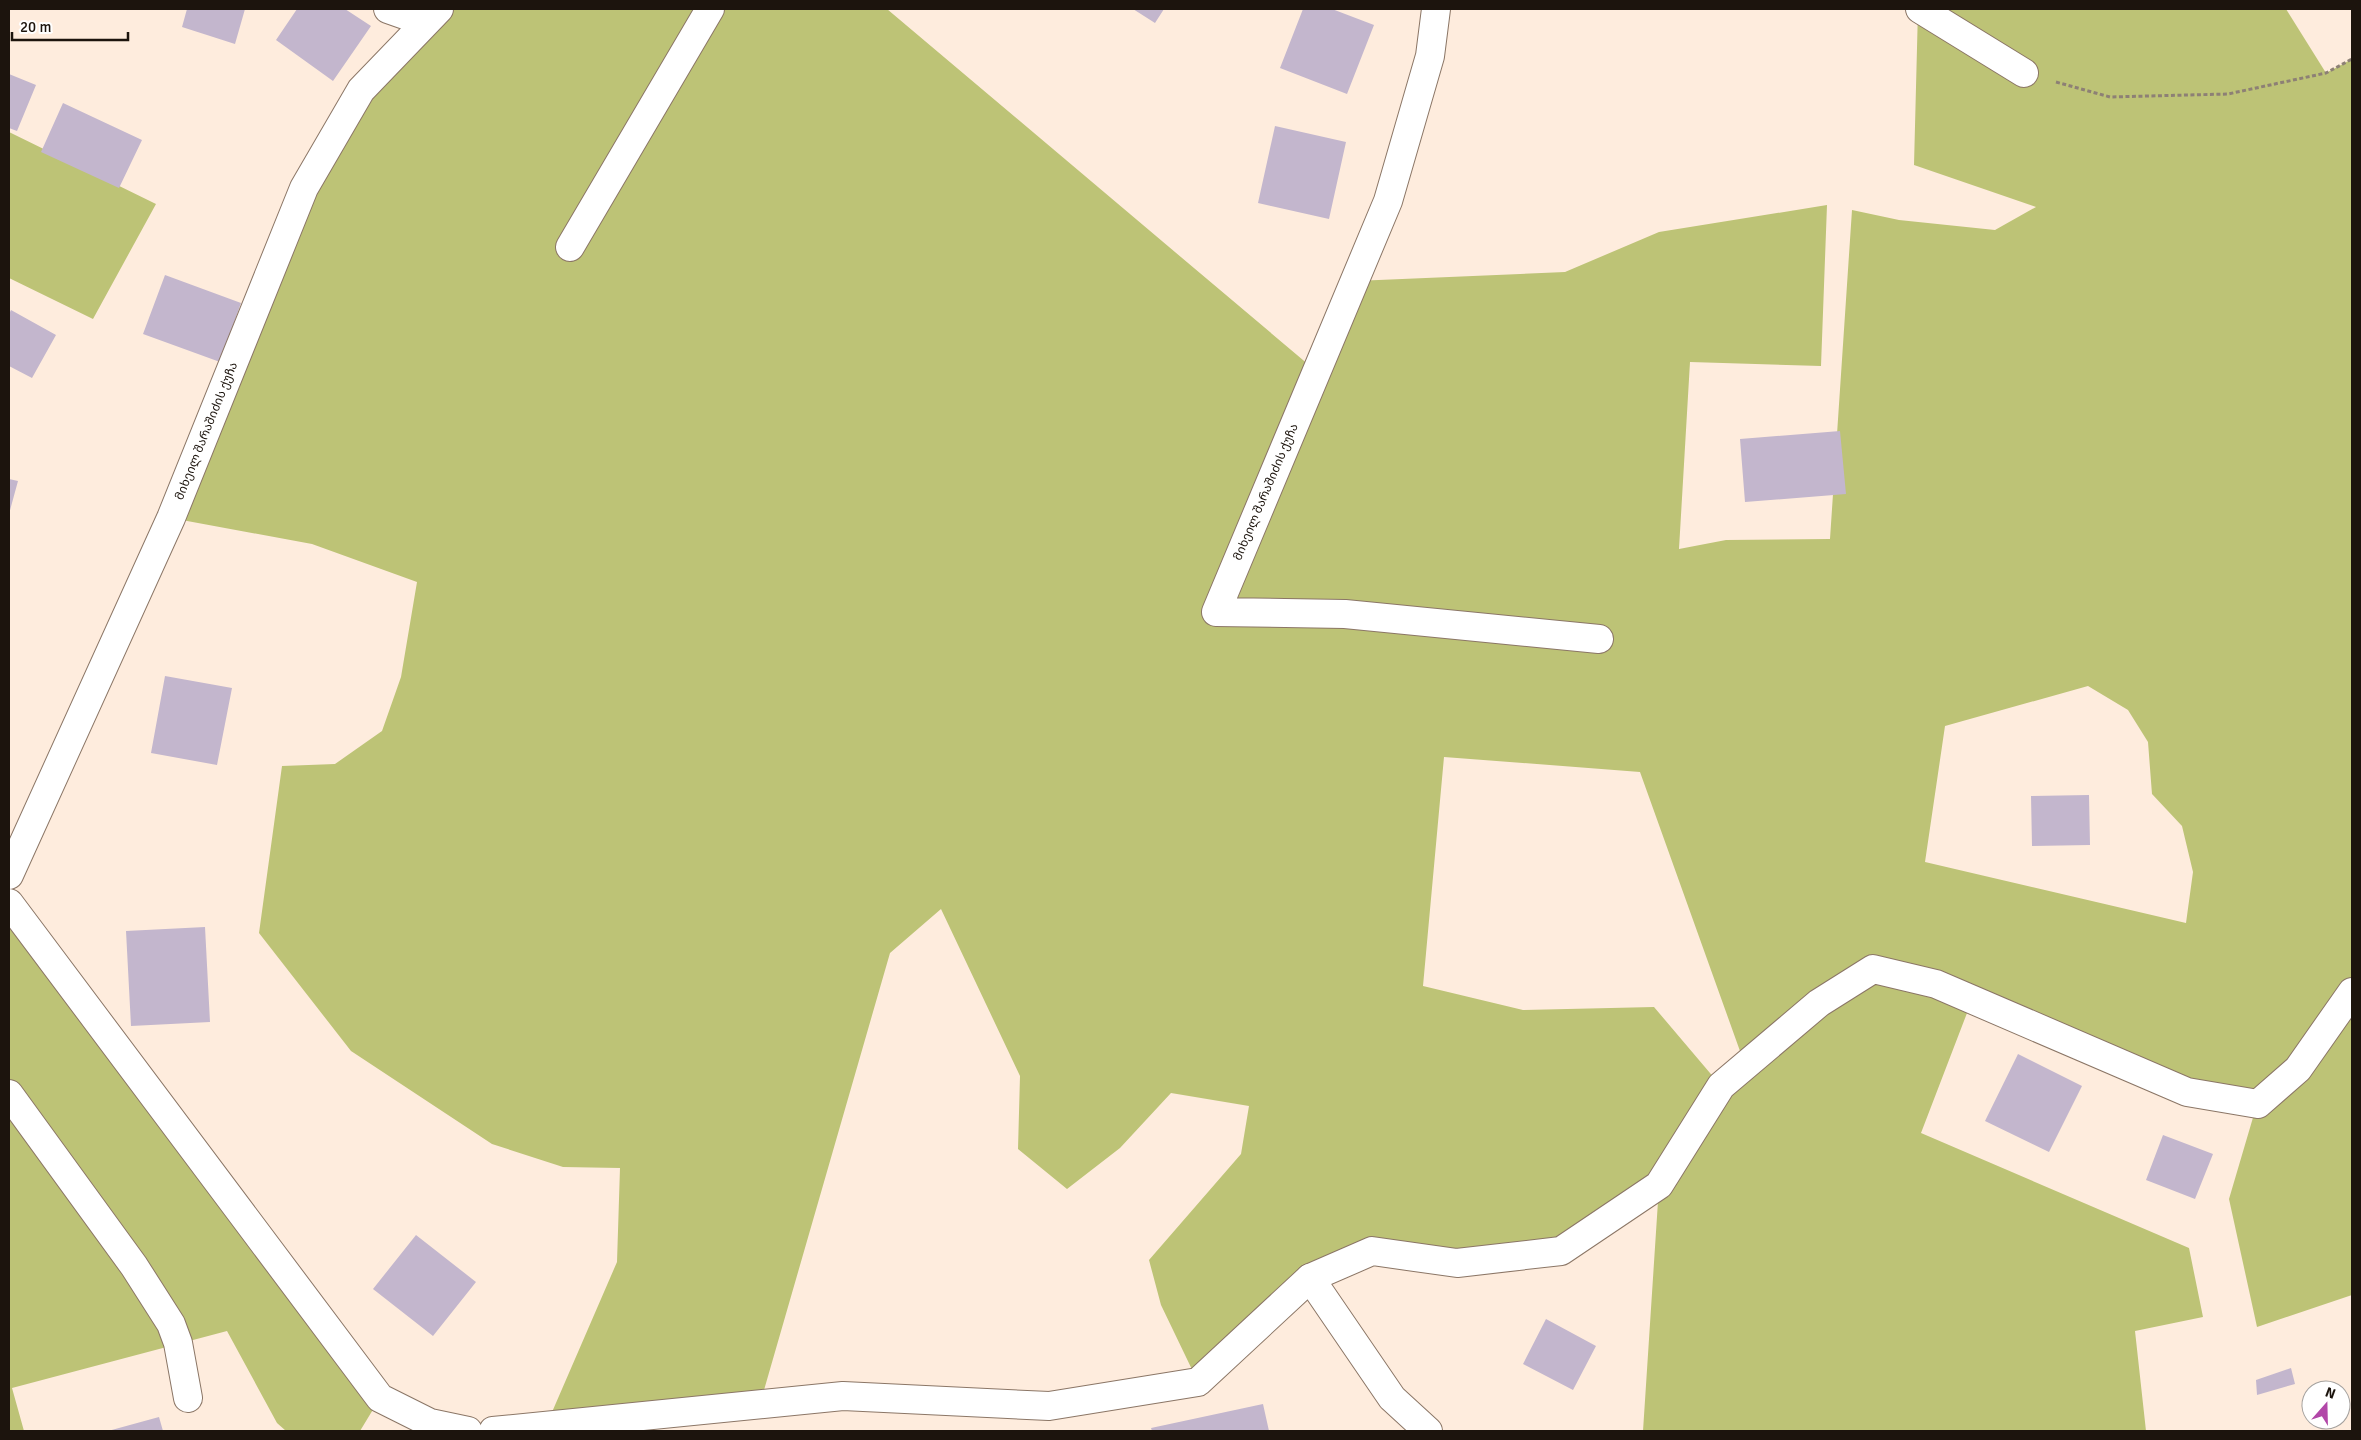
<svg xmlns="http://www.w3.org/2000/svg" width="2361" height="1440" font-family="Signika,'Noto Sans Georgian',sans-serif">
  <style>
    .green { fill: #bdc376; fill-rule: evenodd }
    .building { fill: #c3b6cd }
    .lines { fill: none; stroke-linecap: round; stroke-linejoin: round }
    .minor-casing { stroke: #8b7666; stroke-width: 30 }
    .path { stroke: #8d8075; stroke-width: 3; stroke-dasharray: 4 2.5; stroke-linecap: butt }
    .minor { stroke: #fff; stroke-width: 28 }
    .labels { text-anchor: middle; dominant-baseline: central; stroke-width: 5; stroke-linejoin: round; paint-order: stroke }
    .street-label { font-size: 12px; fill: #1c140d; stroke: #fff }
  </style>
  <rect width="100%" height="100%" fill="#feecdd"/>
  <path class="green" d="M438,9H887L1316,371L1355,281L1565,272L1659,232L1827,205L1821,366L1690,362L1679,549L1726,540L1830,539L1852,210L1899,220L1995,230L2036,207L1914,165L1918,9H2286L2326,73L2352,59V1295L2257,1327L2229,1199L2257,1104L1972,1000L1921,1133L2189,1248L2203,1317L2135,1331L2146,1431H1643L1659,1186L1561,1251H1372L1310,1278L1198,1382L1161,1305L1149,1260L1241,1154L1249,1106L1171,1093L1120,1148L1067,1189L1018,1149L1020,1076L941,909L890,953L760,1404L546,1426L617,1262L620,1168L563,1167L492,1144L351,1051L259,933L282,766L335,764L382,731L401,677L417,582L312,544L171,518L304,188ZM2088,686L2128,710L2148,742L2152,794L2182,826L2193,872L2186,923L1925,862L1945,726ZM1444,757L1640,772L1745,1065L1721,1086L1654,1007L1523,1010L1423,986Z
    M9,132L156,204L93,319L9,278Z
    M9,903L380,1398L360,1431H286L277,1423L227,1331L12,1388L24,1431H9Z"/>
  <path class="building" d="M187,9H245L235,44L182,27Z
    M297,9H345L371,26L333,81L276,40Z
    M1133,9H1164L1155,23Z
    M1303,9H1332L1374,25L1347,94L1280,68Z
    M9,74L36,85L17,131L9,128Z
    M63,103L142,140L119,188L41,152Z
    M1275,126L1346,142L1329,219L1258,203Z
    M165,275L241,303L220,362L143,334Z
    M11,310L56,335L32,378L9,366V314Z
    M1840,431L1846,494L1745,502L1740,439Z
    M9,479L18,481L9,514Z
    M165,676L232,688L217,765L151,753Z
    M2089,795L2090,845L2032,846L2031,796Z
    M205,927L210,1022L131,1026L126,931Z
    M2018,1054L2082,1086L2049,1152L1985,1121Z
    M2163,1135L2213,1154L2195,1199L2146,1180Z
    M416,1235L476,1282L433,1336L373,1289Z
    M1546,1319L1596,1346L1573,1390L1523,1364Z
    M2291,1368L2295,1384L2257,1395L2256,1380Z
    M1263,1404L1269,1431H1152L1151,1428Z
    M159,1417L163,1431H108Z"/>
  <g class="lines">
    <g class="minor-casing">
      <g id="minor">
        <path d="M388,9L425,22"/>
        <path d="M1436,9L1430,56L1388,201L1216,612L1345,614L1599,639"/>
        <path d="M1920,9L2024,73"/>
        <path d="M570,247L710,9"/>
        <path id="s1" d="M9,875L171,518L304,188L361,90L439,9"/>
        <path d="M9,903L380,1398L430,1423L468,1431"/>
        <path d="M9,1094L134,1266L171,1324L178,1343L188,1398"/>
        <path d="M1310,1278L1392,1398L1428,1431"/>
        <path d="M493,1431L843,1396L1049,1406L1198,1382L1310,1278L1372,1251L1457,1263L1561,1251L1659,1185L1721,1086L1819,1003L1873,969L1936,984L2187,1092L2258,1104L2298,1069L2352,992"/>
      </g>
    </g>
    <path class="path" d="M2056,82L2110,97L2228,94L2326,73L2352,59"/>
    <use href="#minor" class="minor"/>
  </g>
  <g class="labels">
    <g class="street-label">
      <text stroke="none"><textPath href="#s1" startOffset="486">მიხეილ შარაშიძის ქუჩა</textPath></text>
      <text transform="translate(1266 492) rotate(-67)">მიხეილ შარაშიძის ქუჩა</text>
    </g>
  </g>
  <rect width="2361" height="1440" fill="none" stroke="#1c140d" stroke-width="20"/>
  <g transform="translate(2326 1405) rotate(20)"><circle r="24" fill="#ffffff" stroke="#a4a19e"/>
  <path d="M0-4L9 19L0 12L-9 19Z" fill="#b247a8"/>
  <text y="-8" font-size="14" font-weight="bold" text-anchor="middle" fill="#1c140d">N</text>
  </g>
  <path d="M12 32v8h116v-8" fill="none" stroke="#1c140d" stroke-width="2.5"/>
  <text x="20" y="32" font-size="15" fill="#1c140d" stroke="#ffffff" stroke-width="4" paint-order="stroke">20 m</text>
</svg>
